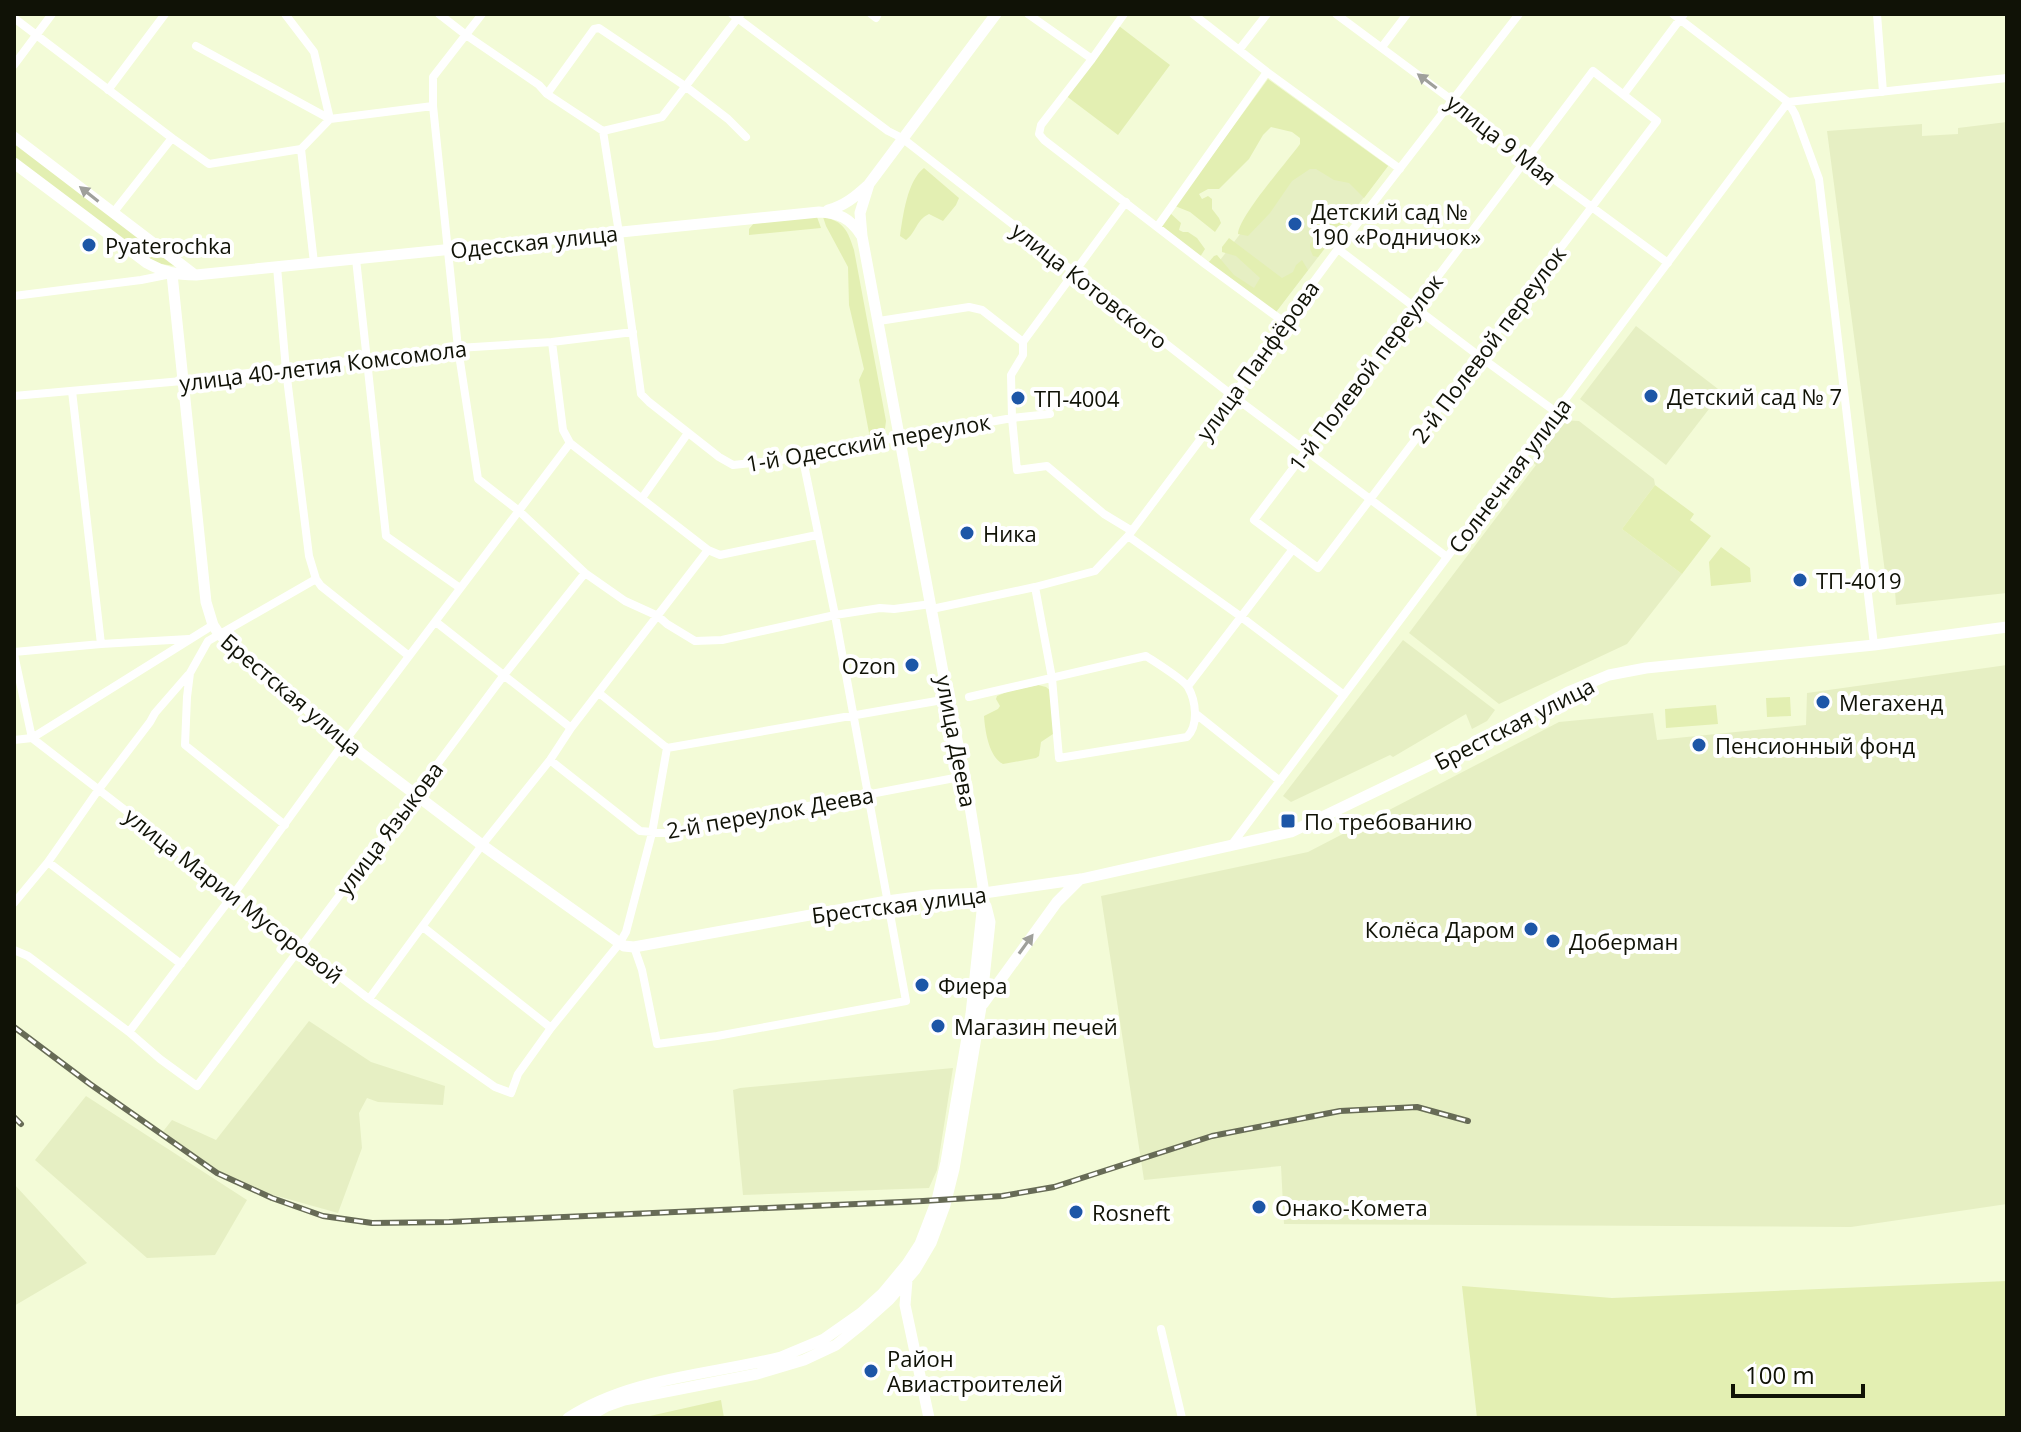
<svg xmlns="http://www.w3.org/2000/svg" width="2021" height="1432" font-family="'Open Sans',sans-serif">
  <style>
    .built { fill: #e6efc3 }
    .green { fill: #e3efb2 }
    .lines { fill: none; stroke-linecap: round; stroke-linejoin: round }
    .street { stroke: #fff; stroke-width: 8 }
    .secondary { stroke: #fff; stroke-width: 11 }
    .rail-casing { stroke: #676b56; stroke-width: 6 }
    .rail { stroke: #fff; stroke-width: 3; stroke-dasharray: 9; stroke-linecap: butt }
    .oneway { fill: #9fa09b }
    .poi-dot { fill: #1d56a7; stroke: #fff; stroke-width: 3 }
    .labels { text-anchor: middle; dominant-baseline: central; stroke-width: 8; stroke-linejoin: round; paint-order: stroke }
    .street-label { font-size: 22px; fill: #101206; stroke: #fff }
    .poi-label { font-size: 22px; fill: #101206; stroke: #fff; text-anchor: start }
  </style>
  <rect width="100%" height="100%" fill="#f3fbd7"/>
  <path class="built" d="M1326,122L1388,166L1276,312L1214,268Z
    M2007,122V593L1896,605L1894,576L1885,572L1827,131L1922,124V136L1958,134V128Z
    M1636,326L1722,392L1666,465L1580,399Z
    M1562,420L1579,421L1654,479L1655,485L1622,529L1682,574L1627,644L1499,704L1409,633L1536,465L1531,461Z
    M1403,640L1495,710L1487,721L1472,729L1466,714L1393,757L1390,755L1291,802L1283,796Z
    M2007,665V1204L1851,1227L1284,1224L1281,1166L1144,1180L1101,896L1308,852L1559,722L1653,713L1657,740L1806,725L1807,693Z
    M309,1021L371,1062L445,1086L443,1105L378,1102L367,1098L359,1113L362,1148L338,1213L242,1186L161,1134L172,1120L216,1140Z
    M953,1068L937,1170L929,1188L743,1195L733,1090L740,1088Z
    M86,1096L247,1200L215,1255L147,1258L35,1160Z
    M14,1184L87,1263L14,1306Z"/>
  <path class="green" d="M1119,26L1170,65L1118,135L1065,95Z
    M1268,79L1388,166L1364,198L1349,183L1334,180L1316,169H1310L1292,181L1270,213L1248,236L1238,234C1239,216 1287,162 1300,144V138L1292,132L1271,127L1263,135L1249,159L1219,189H1208L1199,194L1202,199L1208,196L1212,199V209L1219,218L1221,223L1215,232L1190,212L1175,206Z
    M14,142L182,267L154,263L14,157Z
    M924,168L959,198L956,205L943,221L929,214C916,220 916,233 906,240L900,236C903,216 907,181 924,168Z
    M1346,203L1355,209L1318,257L1313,256L1310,249V244Z
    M1170,213L1181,223L1179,230L1183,232H1188L1197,238L1205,249L1200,257L1159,228Z
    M817,217L821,228L749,235V229L754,223Z
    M823,217C844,221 848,231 854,250L886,421L884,436L870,438L859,380L864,369L849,305L848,267L826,226Z
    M1229,238L1282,278L1293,272L1296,265L1302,260L1308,270L1276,312L1208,263L1214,256L1217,255L1234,275L1254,288L1260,278L1236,256L1222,252V247Z
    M1655,485L1694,514L1690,520L1711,536L1682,574L1622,529Z
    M1721,547L1750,568L1751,582L1711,586L1709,562Z
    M1038,685L1046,687L1052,692L1056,727L1053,734L1041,742L1039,756L1036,758L1003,764C989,757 985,731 984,716L998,709L1000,706L996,699L997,696L1009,691Z
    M1790,697L1791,716L1767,717L1766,698Z
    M1716,705L1718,724L1666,728L1665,709Z
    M2007,1281V1418H1477L1462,1286L1612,1298Z
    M721,1400L724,1418H641Z"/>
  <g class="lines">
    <path class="street" d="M285,14L314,52L330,119
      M439,14L466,35L539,85L547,94L603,131L662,117L740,15
      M482,14L433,77V106L458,348L478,479L519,511L585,573L625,601L658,616L667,624L695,641L722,640L835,615L880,608L894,609L931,604
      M732,14L888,131L902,138L1233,396L1447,557
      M871,14L876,18L878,14
      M1028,14L1092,59
      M1124,14L1092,59L1041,125L1039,134L1044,140L1205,264L1284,322
      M1193,14L1267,72L1400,169
      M1336,14L1453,101L1525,158L1668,263
      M1673,14L1788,102L1795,114L1819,179L1874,645
      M1877,14L1883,92
      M14,18L172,138L209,164L301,149
      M196,46L330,119L433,106
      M1382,47L1407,14
      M1239,50L1267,14
      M14,65L52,14
      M1593,71L1657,121L1318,568L1254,520Z
      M108,90L165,14
      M547,94L594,29L599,28L685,86L728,119L746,137
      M1624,94L1684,14
      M1788,102L2007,78
      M603,131L619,233L641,394L649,402L719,457L733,465L781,460L860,442L901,438L1012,418L1050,414
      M301,149L314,263
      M301,149L330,119
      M113,213L172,138
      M1157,227L1267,72
      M1338,249L1479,356L1556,412
      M356,259L386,536L460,588
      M277,267L286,370L309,556L316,579L321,586L409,656
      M14,296L141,280L171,274
      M879,321L969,307L982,310L1023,342
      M552,342L563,430L570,443L708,550L720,555L817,535
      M1023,342V355L1011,375L1012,418L1017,470L1047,466L1104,514L1132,531
      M1023,342L1126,202
      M72,391L101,644
      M14,396L182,381L458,348L552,342L633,332
      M642,498L688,433
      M1128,536L1240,616L1344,695
      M932,609L1035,587L1095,571L1128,536L1233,396L1284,322L1340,246L1519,14
      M436,622L571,728
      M14,652L101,644L189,639
      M14,654L32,738L369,999L495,1087L511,1093L518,1074L551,1028L619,944L626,932L652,833L667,748
      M1188,686L1293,549
      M599,693L667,748L948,699
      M969,697L1146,656C1155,662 1184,680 1188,687C1196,701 1199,725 1187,737L1059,758L1052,678L1035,587
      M1196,714L1280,781
      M14,740L32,738L213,625
      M550,760L640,831L666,833L965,776
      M285,825L185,745L187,697L190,673L208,641L316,579
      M1230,847L1788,102
      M48,862L181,964
      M14,903L48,862L99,789L150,722L155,713L188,675
      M423,927L551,1028
      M634,947L642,970L657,1044L717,1036L906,1001L835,615L802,455
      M14,950L28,956L129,1032L160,1059L197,1086L504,675L585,573
      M369,999L482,845L550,760L571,728L708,550
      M129,1032L233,895L345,741L570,443
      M1161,1329L1182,1418"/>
    <path class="secondary" d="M14,137L195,275
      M14,163L147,263C163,272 177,275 196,275L819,212C839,213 850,218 861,235
      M828,210C844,206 855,197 867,186
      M172,274L206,602L213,625L219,634L345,741L482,845L624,946L634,947L887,901L932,895L984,893L1081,879L1291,832L1447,757L1568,692L1609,675L1646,668L1874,645L2007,627
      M983,1004L1057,902L1080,879
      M907,1280L905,1305L929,1418
      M568,1418C631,1377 710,1375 781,1357L824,1339L861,1313L883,1293L907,1264L920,1244L937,1200L946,1162L971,1014L984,893L965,776L948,699L862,236L860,213L869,184L996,14
      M586,1418L607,1406L624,1400L757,1374L804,1360L836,1345L861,1325L889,1300L915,1270L931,1243L945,1205L954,1169L981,1007L990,922L986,906"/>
    <g class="rail-casing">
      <path id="rail" d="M14,1027L90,1084L217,1173L272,1198L323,1216L372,1223L449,1222L923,1201L1002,1196L1054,1187L1212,1136L1340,1111L1417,1107L1468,1121
        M14,1117L21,1124"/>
    </g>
    <use href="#rail" class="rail"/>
  </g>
  <defs><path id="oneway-solid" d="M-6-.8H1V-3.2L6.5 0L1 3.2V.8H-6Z" transform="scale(2)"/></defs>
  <g class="oneway">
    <use href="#oneway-solid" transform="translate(1427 81) rotate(-143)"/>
    <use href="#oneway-solid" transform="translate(89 194) rotate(-142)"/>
    <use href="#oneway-solid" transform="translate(1026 944) rotate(-54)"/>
  </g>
  <g class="poi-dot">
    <circle cx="1295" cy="224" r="8"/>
    <circle cx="89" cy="245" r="8"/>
    <circle cx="1651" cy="396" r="8"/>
    <circle cx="1018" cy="398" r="8"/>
    <circle cx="967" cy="533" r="8"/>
    <circle cx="1800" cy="580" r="8"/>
    <circle cx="912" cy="665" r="8"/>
    <circle cx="1823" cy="702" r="8"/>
    <circle cx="1699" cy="745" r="8"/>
    <rect x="1280" y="813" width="16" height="16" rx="4"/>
    <circle cx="1531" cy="929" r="8"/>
    <circle cx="1553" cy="941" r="8"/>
    <circle cx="922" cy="985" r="8"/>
    <circle cx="938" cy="1026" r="8"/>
    <circle cx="1259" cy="1207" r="8"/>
    <circle cx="1076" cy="1212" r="8"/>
    <circle cx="871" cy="1371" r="8"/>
  </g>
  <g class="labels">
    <g class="street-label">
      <text transform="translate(1502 139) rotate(38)">улица 9 Мая</text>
      <text transform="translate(534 241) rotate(-6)">Одесская улица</text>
      <text transform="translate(1090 285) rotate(38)">улица Котовского</text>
      <text transform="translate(1488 344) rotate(-53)">2-й Полевой переулок</text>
      <text transform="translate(1257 360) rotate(-54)">улица Панфёрова</text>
      <text transform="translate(323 365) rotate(-7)">улица 40-летия Комсомола</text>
      <text transform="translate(1365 372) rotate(-53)">1-й Полевой переулок</text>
      <text transform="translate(868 442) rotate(-10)">1-й Одесский переулок</text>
      <text transform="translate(1509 475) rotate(-53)">Солнечная улица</text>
      <text transform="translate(292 694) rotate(40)">Брестская улица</text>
      <text transform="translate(1514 723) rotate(-27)">Брестская улица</text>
      <text transform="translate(957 741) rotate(79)">улица Деева</text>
      <text transform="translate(770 812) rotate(-10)">2-й переулок Деева</text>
      <text transform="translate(389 828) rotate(-53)">улица Языкова</text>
      <text transform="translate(234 895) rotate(38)">улица Марии Мусоровой</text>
      <text transform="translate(899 904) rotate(-7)">Брестская улица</text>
    </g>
    <g class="poi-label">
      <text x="1311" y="211">Детский сад №<tspan x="1311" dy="25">190 «Родничок»</tspan></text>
      <text x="105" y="245">Pyaterochka</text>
      <text x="1667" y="396">Детский сад № 7</text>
      <text x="1034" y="398">ТП-4004</text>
      <text x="983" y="533">Ника</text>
      <text x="1816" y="580">ТП-4019</text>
      <text x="896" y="665" text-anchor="end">Ozon</text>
      <text x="1839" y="702">Мегахенд</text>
      <text x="1715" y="745">Пенсионный фонд</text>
      <text x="1304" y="821">По требованию</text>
      <text x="1515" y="929" text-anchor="end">Колёса Даром</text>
      <text x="1569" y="941">Доберман</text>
      <text x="938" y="985">Фиера</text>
      <text x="954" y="1026">Магазин печей</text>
      <text x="1275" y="1207">Онако-Комета</text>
      <text x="1092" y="1212">Rosneft</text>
      <text x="887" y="1358">Район<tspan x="887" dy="25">Авиастроителей</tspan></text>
    </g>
  </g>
  <rect width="2021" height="1432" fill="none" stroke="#101206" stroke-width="32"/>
  <path d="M1733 1384v12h130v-12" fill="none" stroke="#101206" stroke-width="4"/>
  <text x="1745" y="1384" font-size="24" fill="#101206" stroke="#ffffff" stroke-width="6" paint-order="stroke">100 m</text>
</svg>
